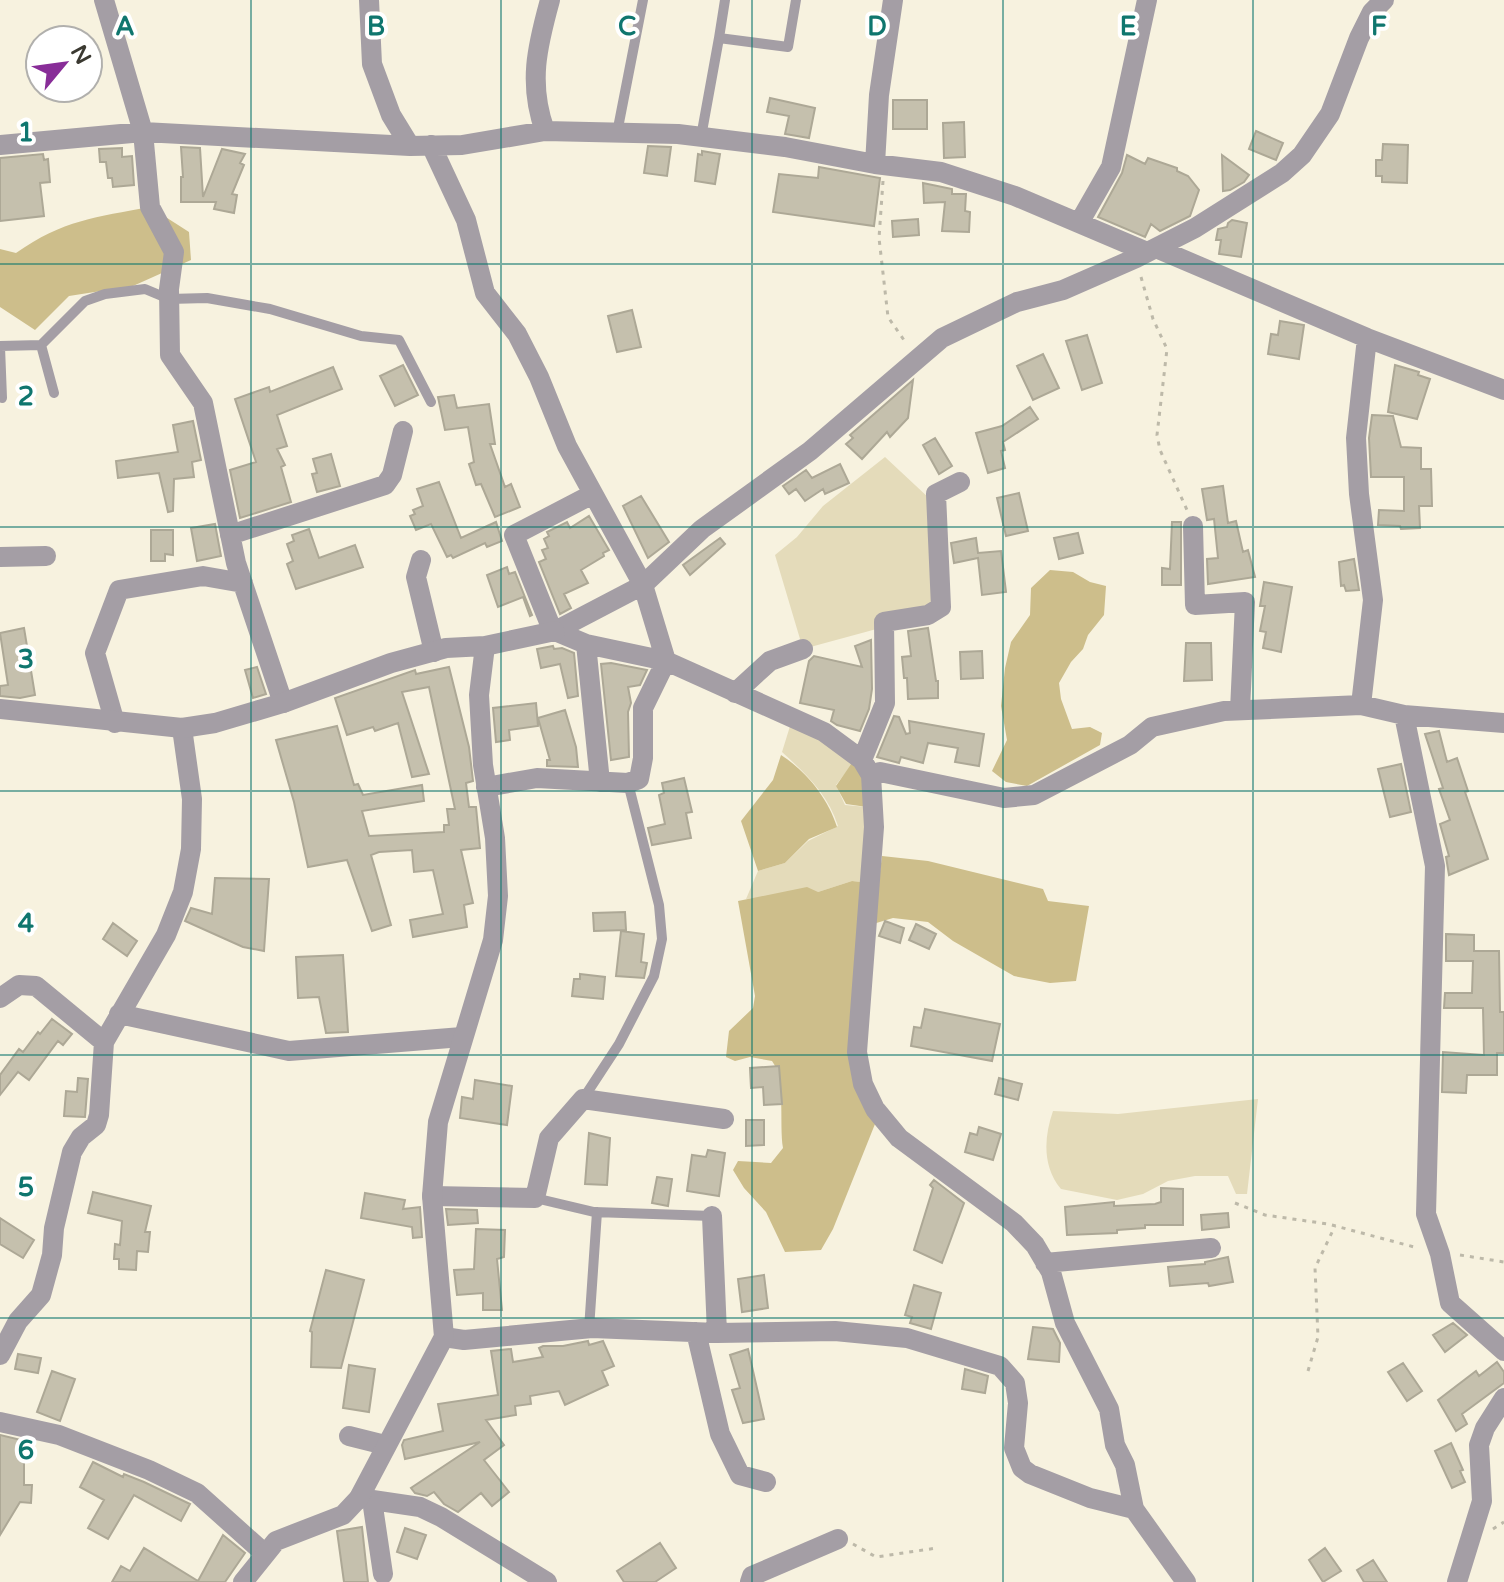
<svg xmlns="http://www.w3.org/2000/svg" width="1504" height="1582" font-family="'Varela Round',sans-serif">
  <style>
    .green { fill: #e4dbba }
    .forest { fill: #cdbe8b }
    .building { fill: #c5c0ad; stroke: #ada896; stroke-width: 2 }
    .lines { fill: none; stroke-linecap: round; stroke-linejoin: round }
    .path { stroke: #bdb9a9; stroke-width: 3; stroke-dasharray: 4 6; stroke-linecap: butt }
    .service { stroke: #a49ea5; stroke-width: 10 }
    .minor { stroke: #a49ea5; stroke-width: 20 }
    .tertiary { stroke: #a49ea5; stroke-width: 20 }
    .grid { fill: none; stroke: #0f766e; stroke-width: 2; stroke-opacity: 0.55 }
    .grid-label { font-size: 26px; text-anchor: middle; font-weight: bold; fill: #0f766e; stroke: #fff; stroke-width: 8; stroke-linejoin: round; paint-order: stroke }
  </style>
  <rect width="100%" height="100%" fill="#f7f2df"/>
  <path class="green" d="M885,457L930,499L942,582L928,615L803,649L775,555L797,537L823,506Z
    M791,723L857,758L836,785L845,805L867,807L870,883L852,881L818,892L746,899L758,871L785,863L808,841L838,826C828,794 806,774 782,752Z
    M1258,1099L1247,1194H1236L1228,1176H1195L1168,1181L1143,1194L1117,1200L1061,1189C1042,1166 1044,1137 1053,1111L1118,1114Z"/>
  <path class="forest" d="M150,207L189,232L191,260L133,286L69,296L35,330L0,307V249L16,253C63,220 96,217 150,207Z
    M1050,570L1073,572L1090,582L1106,586L1104,615L1088,635L1083,649L1071,662L1059,683L1061,699L1072,729L1090,727L1102,733L1100,745L1027,786L1006,782L992,771L1007,740L1001,706L1005,668L1011,642L1030,615L1031,588Z
    M781,755C806,771 828,798 837,827L809,839L785,863L758,871L741,821L773,780Z
    M856,757L868,776L867,807L846,804L836,786Z
    M882,856L928,861L1043,889L1048,901L1089,906L1076,981L1050,983L1014,976L953,941L928,922L893,918L873,924Z
    M852,881L870,883L857,1049L877,1119L833,1229L821,1250L785,1252L766,1212L744,1188L733,1170L738,1161L771,1163L783,1148C779,1124 786,1079 772,1061L750,1057L735,1061L726,1057L729,1031L753,1008L755,996L738,901L807,887L818,892Z"/>
  <path class="building" d="M770,98L815,108L809,138L785,134L789,116L767,112Z
    M893,100H927V129H893Z
    M964,122L965,157L944,158L943,123Z
    M1256,131L1283,143L1276,160L1249,149Z
    M1383,144L1408,145L1407,183L1382,182V176H1376V160H1382Z
    M648,146L671,147L667,176L644,173Z
    M181,147L200,148L203,197L222,149L245,154L240,163L244,165L232,194L237,195L234,213L214,209L216,202H181V177H183Z
    M122,148V157L132,156L134,185L113,187L112,178H108L106,162H100L99,149Z
    M702,151L720,154L715,184L695,181L698,154L702,155Z
    M43,154L44,160L48,159L50,182L40,183L44,216L0,221V158Z
    M1127,155L1145,164L1148,158L1177,168V171L1188,176L1199,190L1190,216L1160,231L1151,224L1145,237L1098,217L1122,173Z
    M1222,155L1249,175L1244,182L1230,190L1223,191Z
    M819,167L880,178L874,226L773,212L779,174L818,178Z
    M923,183L952,189V194H966L965,211L970,212L969,232L942,231L945,202L924,203Z
    M918,219L919,235L893,237L892,221Z
    M1232,220L1247,223L1241,257L1219,254L1221,240H1216L1218,229L1227,227L1228,223Z
    M632,310L641,347L617,352L608,316Z
    M1280,321L1304,325L1299,359L1268,354L1271,334L1278,335Z
    M1087,335L1102,383L1082,390L1066,341Z
    M1043,354L1059,388L1033,400L1017,366Z
    M403,365L418,395L395,406L380,376Z
    M1395,365L1419,372L1418,375L1430,379L1417,419L1388,412Z
    M333,367L342,389L277,415L287,446L277,449L285,465L281,467L291,502L240,518L230,470L256,462L235,399L269,387L270,392Z
    M913,380L908,418L890,437L887,432L862,459L846,444L853,438L850,435Z
    M454,395L457,408L489,404L495,444H490L505,487L511,484L520,507L495,517L481,484L476,485L469,464L474,462L468,427L445,430L438,397Z
    M1030,407L1038,419L1003,442L1005,450L1001,451L1005,468L988,473L976,433L1002,426Z
    M1372,415L1393,416L1401,447L1421,448V469H1431L1432,506H1419L1420,528L1401,529L1400,526L1378,525L1379,510L1404,511V477H1371L1369,438Z
    M193,421L201,460L192,462L194,477L174,479L173,511L168,512L159,473L118,478L116,461L178,452L173,425Z
    M935,438L952,466L939,474L923,445Z
    M331,454L340,486L317,492L312,474L317,473L313,459Z
    M840,464L849,483L825,494L823,489L805,501L796,489L789,494L783,486L806,470L812,478Z
    M439,482L461,538L496,522L502,541L487,547L485,543L453,558L451,555L447,557L431,524L416,530L410,516L415,514L413,510L423,506L417,489Z
    M1223,486L1228,523L1236,521L1243,552L1248,550L1255,577L1208,584L1207,559L1218,558L1214,519L1207,520L1202,489Z
    M1019,493L1028,531L1006,536L997,498Z
    M641,496L669,542L648,558L623,506Z
    M589,516L609,550L603,553L604,556L581,570L588,583L564,594L571,608L560,614L539,562L546,559L542,550L548,548L544,539L549,536L547,532L567,522L570,528Z
    M1172,522H1181V585H1162V568L1170,569Z
    M215,524L221,556L197,561L191,528Z
    M309,529L319,558L355,545L363,567L296,589L287,564L293,561L287,544L294,541L292,535Z
    M151,530H173V555L165,554V561H151Z
    M1078,533L1083,553L1059,559L1054,538Z
    M720,538L725,544L690,575L683,565Z
    M976,538L978,553L1001,551L1006,592L982,595L978,558L954,563L951,543Z
    M1354,559L1359,590L1346,591L1344,585L1341,586L1339,562Z
    M507,567L509,574L515,572L532,615L530,616L523,597L498,607L487,575Z
    M1264,582L1292,587L1281,652L1263,648L1266,632L1260,631L1265,606H1260Z
    M24,628L35,695L20,698L0,696V686L8,685L0,633Z
    M928,628L936,681H938V698L908,699L907,678H904L902,657L911,656L908,631Z
    M871,640L872,689L869,709L860,731L837,725L831,721L834,710L800,703L809,661L814,656L862,667L855,646Z
    M1186,643H1211L1212,680L1184,681Z
    M553,646L554,649L562,648L574,653L578,696L568,698L560,664L541,668L537,649Z
    M982,651L983,678L961,679L960,652Z
    M611,663L647,670L640,685L628,687L631,703L628,712L629,757L611,760L601,664Z
    M257,667L266,694L253,698L245,670Z
    M449,667L469,747L473,781L466,783L469,807H476L480,848L461,850L473,903L464,905L467,927L413,937L410,920L443,914L433,870L414,872L412,850L379,852L371,855L391,925L372,931L347,860L308,867L294,802L276,740L337,726L354,785L358,784L363,795L422,785L424,801L362,811L369,836L444,832V825H449L447,809H455L429,687L402,692L429,774L412,777L398,723L375,731L373,727L347,735L335,698L415,670L416,674Z
    M536,703L538,726L509,730L510,740L496,742L493,708Z
    M565,710L576,747L578,767L547,766V760H550L538,718Z
    M894,716L899,717L906,734L910,733L909,721L984,734L979,766L955,762L958,748L928,743L923,763L901,757L899,763L877,757Z
    M1439,731L1447,762L1457,758L1468,791L1465,792L1488,859L1449,875L1446,857L1449,856L1440,824L1450,820L1439,789L1443,788L1425,734Z
    M1401,764L1411,812L1390,817L1378,769Z
    M684,778L692,812L686,813L691,838L652,845L648,828L665,824L659,795L664,793L662,783Z
    M215,878L269,879L264,951L243,947L185,921L191,908L212,914Z
    M625,912L626,930L594,931L593,913Z
    M885,921L904,928L900,943L879,936Z
    M113,923L137,941L127,956L103,939Z
    M916,924L936,934L929,949L909,940Z
    M621,931L644,934L641,962L647,963L644,978L616,976Z
    M1446,934L1474,935V951H1499L1500,1012H1504V1053H1497V1075H1467L1466,1093L1442,1092L1443,1052L1484,1055L1483,1008H1444L1445,993H1472L1473,961H1446Z
    M343,955L348,1032L326,1033L319,997L298,998L296,957Z
    M580,974L605,977L603,999L572,996L574,979H580Z
    M925,1009L1000,1024L992,1061L911,1046L914,1027L921,1028Z
    M52,1019L72,1034L63,1045L58,1041L29,1080L18,1072L0,1095V1075L19,1049L23,1052L38,1032L40,1034Z
    M779,1066L782,1104L764,1105L763,1087L751,1088L750,1068Z
    M78,1078L88,1079L85,1117L64,1116L66,1091L77,1092Z
    M999,1078L1022,1084L1018,1100L995,1094Z
    M475,1080L512,1086L507,1125L460,1118L462,1097L473,1099Z
    M746,1120H764V1145L746,1146Z
    M979,1127L1001,1134L993,1160L965,1152L970,1133L977,1135Z
    M589,1133L610,1138L607,1185L585,1184Z
    M708,1150L725,1153L719,1196L687,1191L692,1155L706,1157Z
    M657,1177L672,1179L668,1206L652,1203Z
    M934,1180L964,1203L942,1263L914,1250L933,1188L930,1185Z
    M1161,1188L1183,1189V1225H1145V1228L1117,1230V1233L1067,1235L1065,1207L1114,1202V1206L1155,1204L1161,1202Z
    M93,1192L151,1206L145,1232H150L148,1252L137,1251L136,1270L119,1269V1259H114L115,1244L120,1245L122,1221L88,1213Z
    M365,1193L405,1200L403,1209L420,1207L422,1237L413,1238L412,1227L361,1218Z
    M446,1209L477,1210L478,1223L448,1225Z
    M1228,1213L1229,1227L1202,1230L1201,1215Z
    M0,1218L34,1240L23,1258L0,1244Z
    M476,1229L505,1230L504,1257L497,1259L502,1310H483V1293L457,1295L454,1270L474,1269Z
    M1228,1257L1233,1282L1209,1286L1208,1283L1170,1286L1168,1267L1205,1264V1262Z
    M326,1270L364,1280L341,1368L311,1367L312,1332L310,1331Z
    M764,1275L768,1308L742,1312L738,1279Z
    M914,1285L941,1293L931,1329L910,1323L912,1317L905,1315Z
    M1453,1323L1467,1335L1445,1352L1433,1335Z
    M1033,1327L1053,1329L1060,1343L1059,1362L1028,1359Z
    M588,1341L589,1345L603,1341L614,1366L602,1371L608,1385L565,1405L559,1391L530,1396L531,1404L515,1406L516,1415L486,1420L504,1445L484,1460L509,1492L492,1506L481,1493L458,1512L444,1504L434,1492L427,1496L415,1493L411,1488L480,1442L405,1459L402,1445L404,1440L443,1431L438,1404L498,1395L491,1351L511,1349L513,1362L543,1357L539,1348L543,1346H563Z
    M748,1349L764,1419L743,1423L732,1390L740,1388L730,1355Z
    M18,1354L41,1358L38,1373L15,1369Z
    M1497,1362L1504,1372V1383L1462,1414L1467,1424L1456,1431L1438,1400L1476,1371L1479,1376Z
    M1403,1363L1422,1391L1407,1401L1388,1372Z
    M349,1365L375,1369L369,1412L343,1408Z
    M965,1369L988,1376L985,1393L962,1389Z
    M52,1371L75,1379L60,1421L37,1412Z
    M0,1435L21,1440L19,1455H24V1485H32L31,1503L20,1502L0,1535Z
    M1451,1443L1463,1470L1460,1471L1465,1482L1452,1488L1435,1451Z
    M93,1462L123,1477L124,1474L144,1482L190,1504L181,1521L134,1495L108,1539L88,1528L104,1500L80,1487Z
    M362,1527L368,1582H344L337,1531Z
    M405,1528L426,1535L417,1559L397,1552Z
    M223,1535L245,1553L225,1582H112L121,1566L130,1571L144,1548L198,1581Z
    M660,1543L676,1568L655,1582H624L617,1571Z
    M1325,1548L1341,1571L1323,1582L1309,1560Z
    M1373,1560L1387,1582H1364L1357,1570Z"/>
  <g class="lines">
    <path class="path" d="M883,181L879,238L888,317L906,343
      M1141,277L1153,319L1167,349L1157,435L1160,450L1187,510
      M1235,1203L1265,1215L1328,1224L1418,1248
      M1460,1255L1504,1262
      M1308,1371L1318,1337L1315,1268L1335,1226
      M1493,1529L1504,1522
      M853,1544L876,1557L937,1548"/>
    <path class="service" d="M719,38L725,0
      M617,133L643,0
      M701,137L719,38L788,47L796,0
      M41,345L54,393
      M0,346L41,345L85,301L105,294L145,289L169,299L207,298L270,309L361,336L399,340L431,402
      M0,347L2,398
      M583,1099L619,1044L654,976L662,939L659,905L628,783
      M535,1198L594,1212L712,1216
      M589,1329L597,1212"/>
    <path class="minor" d="M104,0L143,132L150,207L174,252L169,289L170,355L203,403L236,563L283,703
      M369,0L372,64L391,115L410,146
      M545,131C528,84 537,47 550,0
      M0,145L143,132L410,146L462,145L545,131L678,134L785,147L875,164L941,172L1015,196L1147,252
      M431,145L466,220L485,293L517,334L539,377L567,446L643,585L666,661L643,708V758L639,779L628,783L537,778L486,787
      M875,164L879,95L893,0
      M1079,223L1111,167L1147,0
      M1156,248L1367,338L1504,390
      M1193,526L1195,605L1245,602L1240,710
      M230,535L385,485L392,475L403,431
      M0,557L46,556
      M421,560L416,577L434,652
      M555,631L586,644L666,661L824,732L862,760L871,775L874,827L857,1052L863,1084L875,1109L899,1138L1014,1223L1035,1245L1051,1272L1065,1323L1109,1409L1115,1445L1125,1465L1134,1509L1186,1582
      M555,631L643,585L702,529L810,451L942,338L1017,302L1063,290L1136,258L1195,228L1282,173L1302,155L1330,114L1359,38L1372,12L1384,0
      M553,632L514,535L593,494
      M586,644L600,782
      M735,693L770,661L803,649
      M1361,705L1373,600L1359,494L1356,438L1367,338
      M1404,715L1435,866L1426,1214L1440,1254L1450,1303L1504,1351
      M115,723L95,653L119,590L203,576L243,583
      M862,760L885,703L884,622L928,615L941,607L936,494L960,482
      M871,775L880,772L1004,798L1034,795L1130,745L1152,727L1224,711L1361,705L1404,715L1504,723
      M0,998L19,985L36,986L104,1042
      M119,1014L289,1051L462,1037
      M432,1196L535,1198L549,1138L583,1099L724,1119
      M712,1216L717,1333
      M1045,1263L1211,1248
      M696,1332L720,1434L740,1475L766,1482
      M444,1337L464,1340L592,1328L717,1333L835,1331L907,1338L1000,1366L1015,1383L1018,1403L1014,1448L1022,1468L1030,1474L1090,1498L1134,1509
      M0,1355L18,1321L41,1295L52,1255L54,1228L72,1152L81,1137L96,1125L99,1115L104,1042L166,935L183,892L191,849L192,799L182,728
      M0,1422L59,1435L149,1470L197,1493L264,1553
      M349,1436L385,1445
      M359,1498L420,1507L441,1517L547,1582
      M372,1500L383,1574
      M750,1582L752,1576L838,1539
      M1457,1582L1482,1501L1479,1445L1485,1428L1504,1398"/>
    <path class="tertiary" d="M0,709L182,728L215,723L283,703L391,663L446,648L485,646L555,631
      M243,1582L276,1541L343,1515L359,1498L444,1337L432,1196L438,1122L493,940L498,896L495,838L483,765L479,695L485,646"/>
  </g>
  <path class="grid" d="M251,0V1582M501,0V1582M752,0V1582M1003,0V1582M1253,0V1582M0,264H1504M0,527H1504M0,791H1504M0,1055H1504M0,1318H1504"/>
  <g class="grid-label">
    <text x="125" y="35">A</text>
    <text x="376" y="35">B</text>
    <text x="627" y="35">C</text>
    <text x="877" y="35">D</text>
    <text x="1128" y="35">E</text>
    <text x="1379" y="35">F</text>
    <text x="26" y="141">1</text>
    <text x="26" y="405">2</text>
    <text x="26" y="668">3</text>
    <text x="26" y="932">4</text>
    <text x="26" y="1196">5</text>
    <text x="26" y="1459">6</text>
  </g>
  <g transform="translate(64 64) rotate(61)"><circle r="38" fill="#ffffff" stroke="#b1b0ad" stroke-width="2"/>
  <path d="M0-6L14 30L0 20L-14 30Z" fill="#882d98"/>
  <text y="-12" font-size="22" font-weight="bold" text-anchor="middle" fill="#3b3931">N</text>
  </g>
</svg>
